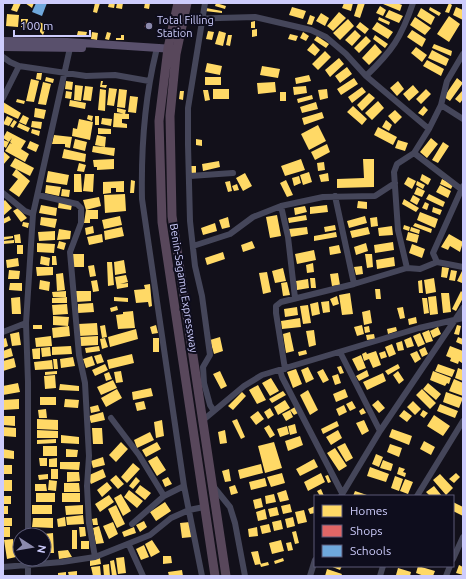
<svg xmlns="http://www.w3.org/2000/svg" width="466" height="579" font-family="Ubuntu,sans-serif">
  <style>
    .homes { fill: #ffd966 }
    .shops { fill: #e06666 }
    .schools { fill: #6fa8dc }
    .lines { fill: none; stroke-linecap: round; stroke-linejoin: round }
    .minor { stroke: #45465a; stroke-width: 6 }
    .major { stroke: #59506c; stroke-width: 8 }
    .highway { stroke: #58475b; stroke-width: 9 }
    .poi-dot { fill: #8c8aad; stroke: #0e0d1d; stroke-width: 1.5 }
    .labels { text-anchor: middle; dominant-baseline: central; stroke-width: 4; stroke-linejoin: round; paint-order: stroke }
    .poi-label { font-size: 11px; fill: #cdccfc; stroke: #0e0d1d; text-anchor: start }
    .street-label { font-size: 11px; fill: #cdccfc; stroke: #0e0d1d }
  </style>
  <rect width="100%" height="100%" fill="#12101a"/>
  <path class="homes" d="M14,3H21L17,12L11,10Z
    M25,3H34L32,8Z
    M95,3H100L97,13L93,12Z
    M109,3H115L114,8L108,7Z
    M117,3H123L122,9L116,8Z
    M145,3H150L149,9L144,8Z
    M216,3L226,6L225,9L215,6Z
    M344,3H353L351,11L342,8Z
    M358,3H365L360,18L354,16Z
    M383,3H397L402,5L400,11L383,4Z
    M449,3L452,5L449,13L445,12Z
    M380,6L386,10L383,16L376,13Z
    M292,7L306,11L303,19L289,15Z
    M430,7L441,13L439,16L429,10Z
    M456,7L463,10V20L453,15Z
    M206,8L222,11V13L205,11Z
    M421,8L435,17L431,25L417,16Z
    M389,10L403,16L399,23L385,17Z
    M339,12L346,18L333,31L327,26Z
    M321,13L329,18L325,26L316,21Z
    M7,14L19,15L18,27L6,26Z
    M310,15L315,17L312,25L307,24Z
    M449,16L460,24L449,42L437,34Z
    M379,17L390,22L389,25L378,20Z
    M415,17L431,28L425,35L410,25Z
    M21,19H28L27,28L21,27Z
    M348,19L354,26L340,40L333,33Z
    M36,21L47,25L43,35L40,32V27L34,24Z
    M255,21V28H251V22Z
    M360,22L369,29L365,34L356,27Z
    M377,22L393,32L388,39L372,29Z
    M257,29V36L252,37V30Z
    M355,30L361,36L352,46L345,40Z
    M412,30L426,39L422,47L407,37Z
    M78,31L87,32L86,36L77,35Z
    M208,31L214,32L212,40L206,39Z
    M219,31L226,33L223,46L215,44Z
    M92,32L98,33L97,40L91,39Z
    M107,32L111,33L109,40L105,39Z
    M303,32L309,36L306,41L300,38Z
    M290,34L298,36L296,41L288,39Z
    M121,35H124V40H116V38H121Z
    M228,35H232L230,46L226,45Z
    M375,35L388,44L385,48L373,39Z
    M317,36L329,44L326,48L314,40Z
    M366,36L371,41L359,53L354,48Z
    M313,43L320,50L315,56L307,50Z
    M375,44L382,52L369,65L362,58Z
    M434,44L452,51L451,56L432,48Z
    M416,47L427,55L422,62L411,53Z
    M432,50L449,59L446,66L428,58Z
    M325,51L331,57L318,70L312,64Z
    M339,58L344,64L330,77L325,70Z
    M427,60L444,69L441,76L423,66Z
    M207,63L222,66L220,75L205,72Z
    M262,66L280,69L278,78L260,75Z
    M347,67L352,74L340,83L335,76Z
    M37,73H42L41,80L36,79Z
    M309,75L311,81L296,84L295,78Z
    M46,77L54,79L53,83L45,81Z
    M205,77H221V85H205Z
    M354,78L358,84L341,95L337,89Z
    M457,78L463,83L450,101L444,97Z
    M31,79L39,81L34,102L26,101Z
    M66,81L73,82L72,90L65,89Z
    M101,81H103L102,85H107L106,88L100,87Z
    M398,81L404,89L397,96L390,88Z
    M43,82L51,84L46,105L38,104Z
    M275,82L276,92L258,94L257,83Z
    M75,85L83,86L81,101L74,100Z
    M413,85L419,92L409,101L403,94Z
    M85,86L93,87L91,101L83,100Z
    M306,86L307,93L294,95L293,87Z
    M362,87L366,92L352,103L348,97Z
    M109,88L117,89L114,106L107,105Z
    M100,89L106,90L105,111L98,110Z
    M119,89L127,90L125,108L117,107Z
    M213,89H229V99H213Z
    M327,89L328,98L320,100L318,90Z
    M426,89L431,94L421,104L416,99Z
    M203,90H208L210,100L205,101Z
    M66,91L72,92L71,99L65,98Z
    M180,91H184L183,100L179,99Z
    M462,91L463,99L460,103L455,99Z
    M280,92H286V101H280Z
    M369,93L375,98L362,111L357,105Z
    M312,95L313,99L298,103L297,99Z
    M130,96L138,97L136,113L128,112Z
    M17,99L25,101L24,104L16,102Z
    M70,100L86,103L85,109L69,106Z
    M378,101L384,108L372,120L365,113Z
    M3,102L21,113L18,119L3,112Z
    M316,102L318,109L302,113L300,107Z
    M353,106L367,119L362,125L347,112Z
    M424,106L428,110L423,116L418,113Z
    M35,108L46,110L44,119L34,117Z
    M117,108L126,110L125,114L117,112Z
    M395,110L402,117L395,124L388,116Z
    M322,112L324,118L304,125L302,118Z
    M114,113L129,114V119H122V123L127,124V128L113,127Z
    M23,115L29,118L26,125L19,122Z
    M88,115L93,116L92,121L87,119Z
    M7,116L13,119L9,126L3,124Z
    M95,116H99V125H95Z
    M102,118L112,119L111,126L101,124Z
    M79,119L93,122L90,140L72,136L73,128L77,129Z
    M14,120L17,122L13,128L10,126Z
    M386,120L392,125L389,131L382,127Z
    M32,121L42,122L41,129L31,127Z
    M19,123L30,128L28,132L17,127Z
    M318,125L326,141L309,150L301,134Z
    M378,127L397,137L393,145L374,135Z
    M98,128L111,129V134H98Z
    M32,129L40,131L39,136L31,133Z
    M7,131L26,141L21,149L29,154L25,162L5,151L10,143L12,144L10,142L12,138L9,142L3,138Z
    M54,135L72,137L70,148L65,147V144H52Z
    M97,135L106,137L105,147L95,145Z
    M431,138L438,144L427,158L420,152Z
    M75,139L87,142L85,151L73,148Z
    M196,139L202,140V146L196,145Z
    M3,140L9,142L6,148L3,146Z
    M398,140L408,143L405,151L395,148Z
    M30,141L39,145L36,152L27,148Z
    M443,142L449,146L438,163L432,160Z
    M327,144L330,152L315,160L311,152Z
    M93,146L115,148L114,156L92,152Z
    M64,149L86,154L85,162L62,158Z
    M3,151L10,157L3,165Z
    M15,158L34,168L30,176L10,166Z
    M114,159V169L97,170V167H94L93,160Z
    M301,159L305,170L285,176L281,166Z
    M363,159H374V187L337,188V179L364,178Z
    M219,161L220,167L203,171L202,164Z
    M324,162L325,170L318,171L317,163Z
    M79,163L86,165L84,172L77,171Z
    M191,166H196V174H191Z
    M16,169L30,181L19,197L9,190L18,179L12,175Z
    M48,171L69,175L67,185L46,182Z
    M309,172L312,182L303,185L300,175Z
    M245,173L252,186L243,191L236,178Z
    M328,173L329,181L321,182L319,175Z
    M74,174H81L82,192H74Z
    M85,174H94L93,192L83,191Z
    M422,174L431,179L428,185L420,180Z
    M299,176L301,183L294,186L292,178Z
    M408,177L416,181L412,189L404,184Z
    M442,179L453,185L451,189L440,184Z
    M131,180L135,181L134,193H130Z
    M286,180L293,195L287,197L280,183Z
    M124,181V192H116V188H111V193L103,194V182Z
    M230,181L232,191L228,192L225,182Z
    M417,181L425,185L423,189L416,185Z
    M237,184L239,190L234,191L232,186Z
    M46,185L61,187L59,196L45,193Z
    M440,185L451,191L448,198L436,192Z
    M417,187L425,191L422,197L414,194Z
    M62,189L70,190L69,197L61,196Z
    M125,194L126,211L105,213L104,195Z
    M429,194L445,202L443,207L426,199Z
    M413,195L420,199L417,205L410,201Z
    M99,197L101,206L86,210H98V219H90V223H84L86,210L83,200Z
    M404,199L419,208L416,212L402,204Z
    M5,200L12,208L3,216V202Z
    M59,201L72,204L71,210L58,208Z
    M358,201L367,202V209L357,208Z
    M425,202L429,204L427,210L422,208Z
    M41,205L57,208L56,216L39,213Z
    M327,205L328,212L310,214V207Z
    M305,206L307,212L295,215L294,208Z
    M433,207L442,210L440,215L432,212Z
    M18,208L27,218L21,222L13,211Z
    M420,212L438,219L435,228L417,220Z
    M277,215L281,236L270,238L266,217Z
    M306,215L307,220L289,223L288,218Z
    M9,216L11,220L3,224V219Z
    M120,216L122,225L104,229L102,220Z
    M365,216L367,223L349,228L347,221Z
    M41,217L57,219L55,228L40,225Z
    M228,217L230,227L222,229L219,220Z
    M377,217L378,226L371,227L370,218Z
    M23,222L29,223L28,228L22,226Z
    M215,223L217,231L203,235L201,228Z
    M415,223L432,229L431,233L413,226Z
    M335,225L336,230L325,232L324,227Z
    M404,225L410,227L409,231L403,229Z
    M93,226L94,233L86,235L85,228Z
    M392,226L393,235L379,236L378,228Z
    M122,227L124,236L105,240L104,231Z
    M307,227L308,234L290,237L289,229Z
    M368,227L370,234L352,238L350,231Z
    M411,227L420,230L419,234L410,231Z
    M59,229L71,231L70,239L57,240Z
    M55,231V240L39,241L38,232Z
    M336,232L337,237L314,241V236Z
    M408,232L419,235L417,243L406,240Z
    M20,234L21,243H15L14,235Z
    M102,234L103,242L89,245L87,237Z
    M449,234L463,242L460,252L450,246L448,250L441,247Z
    M13,236V238L3,240V237Z
    M14,240V243L3,244V241Z
    M59,241L66,243L64,250L57,248Z
    M252,241L255,248L243,252L241,245Z
    M393,242L394,250L375,253L374,245Z
    M37,243L55,244L54,253L37,252Z
    M366,243L368,251L356,255L354,247Z
    M412,244L425,249L422,258L409,253Z
    M17,245H23V254H17Z
    M339,245L341,253L330,255L329,247Z
    M314,250L316,260L297,264L295,254Z
    M223,252L225,259L207,265L205,258Z
    M73,254H84V267H73Z
    M365,254H372L373,267L367,268Z
    M41,256L50,258L49,266L40,264Z
    M52,256H56L57,265H52Z
    M394,257L395,266L377,269L376,260Z
    M18,258L19,266L7,268L6,260Z
    M124,260L126,273L115,275L114,262Z
    M107,262H112L114,285L108,286Z
    M313,263L314,272L307,273L306,265Z
    M94,265L96,276L90,277L88,266Z
    M362,266L363,274L356,275L354,267Z
    M36,267H53V275L37,276Z
    M442,267L449,268L447,278L441,277Z
    M283,268L286,281L275,283L272,271Z
    M9,270L20,271L19,279H8Z
    M451,270L457,271L455,281L449,280Z
    M462,271L463,272L462,283L457,281Z
    M267,272L271,292L263,294L259,273Z
    M63,273L65,290L57,291L56,274Z
    M338,273L340,285L332,286L330,274Z
    M126,275L128,282L120,284L128,283V287L117,289L115,277Z
    M310,278H315L316,288H311Z
    M434,278L436,292L426,294L424,280Z
    M308,279L309,288L297,290L296,281Z
    M40,280L50,282L49,291L39,289Z
    M97,280L99,291L93,292L91,281Z
    M422,280L423,293H419L418,281Z
    M287,282L290,295L283,296L281,283Z
    M10,283H22V291L9,290Z
    M150,284L152,306L149,307L148,302L136,303L134,290L145,289L144,285Z
    M375,289H380L381,299H376Z
    M66,291V297H53L52,292Z
    M76,291H91V301L76,302Z
    M461,291L463,293V298L456,311L452,309Z
    M350,293L353,314L342,315L339,295Z
    M441,293H449L451,312L443,313Z
    M337,296L339,304L333,306L330,299Z
    M436,296L438,314L430,315L428,297Z
    M20,297L21,314H12L11,298Z
    M67,297V303H52V298Z
    M114,297L128,298V302L114,301Z
    M422,298H427L429,313L424,314Z
    M329,301L330,312L323,313L321,302Z
    M318,302L320,314L312,316L310,304Z
    M93,303L94,312L78,313V304Z
    M67,304L68,314L53,315L52,305Z
    M308,305L311,323L303,324L300,306Z
    M117,306L118,310L111,312L110,308Z
    M297,307L298,315L285,317L284,309Z
    M403,307L405,318L400,319L397,308Z
    M370,310L372,323L364,325L362,312Z
    M133,311L135,328L118,329L116,315L123,314V312Z
    M53,316L69,317L68,326L53,325Z
    M416,317L417,323L409,325L408,319Z
    M300,318L301,327L282,329L281,321Z
    M97,323L98,335L79,336L78,324Z
    M33,325H42V329H33Z
    M105,325L107,337L102,338L100,326Z
    M156,325L158,333L152,334L150,327Z
    M362,325L364,334L357,336L354,327Z
    M457,325L461,326L459,335L454,334Z
    M69,326L70,336L53,338L52,328Z
    M369,326L370,332L365,333L364,327Z
    M396,327L397,331L388,334L387,329Z
    M438,327L441,334L433,338L430,331Z
    M136,329L138,339L110,347L108,337Z
    M314,330L316,345L309,347L306,331Z
    M429,330L433,341L426,343L422,333Z
    M19,332L21,345L12,346L10,334Z
    M290,332L294,351L286,353L283,334Z
    M420,333L425,344L418,347L413,336Z
    M374,334L375,339L367,340L366,335Z
    M51,336L52,346L36,347L35,338Z
    M98,336V345L81,346L80,337Z
    M220,337L223,351L214,354L210,340Z
    M411,337L414,346L407,348L404,340Z
    M458,337L463,339V345L456,342Z
    M6,338L8,346L3,348V339Z
    M105,338L108,347L102,349L100,339Z
    M153,338H159V352H153Z
    M402,341L404,350L398,351L396,343Z
    M392,344L396,354L389,357L385,347Z
    M71,346L72,354L52,355V347Z
    M99,346L100,351L86,353L85,348Z
    M450,346L463,351L462,363L459,361L458,364L450,361L451,358L446,356Z
    M50,347L51,356L42,357L41,348Z
    M425,347L428,354L422,357L419,350Z
    M11,348L13,356L3,359V351Z
    M40,348V359H33L32,349Z
    M306,350L307,354L299,356L298,352Z
    M376,351L381,365L373,368L369,359L364,361L362,354L366,352L367,354Z
    M385,351L387,357L381,359L379,353Z
    M417,351L421,359L415,363L410,354Z
    M101,354L104,362L97,364L94,356Z
    M132,354L134,363L109,369L107,360Z
    M361,355L366,368L358,371L352,359Z
    M92,356L95,365L86,368L83,359Z
    M73,357L75,366L61,368L60,359Z
    M14,358L16,367L3,371V361Z
    M53,359H57L58,369H54Z
    M52,360L53,369L35,370L34,362Z
    M105,364L108,370L95,376L92,370Z
    M398,364L400,368L388,375L385,371Z
    M438,364L455,370L452,377L435,371Z
    M341,366L344,373L340,374L337,367Z
    M308,367L314,379L306,383L301,370Z
    M458,368L463,370V381L455,378Z
    M296,369L302,384L293,388L287,372Z
    M323,369L329,380L323,383L317,372Z
    M367,370L369,376L359,381L356,376Z
    M57,371V374L45,375V372Z
    M121,371L123,382L116,383L114,372Z
    M220,371L227,386L221,389L213,374Z
    M398,371L404,380L399,384L393,375Z
    M433,371L451,378L449,384L447,383L445,386L430,380Z
    M109,372L112,379L106,381L104,374Z
    M383,373L386,381L367,390L363,382Z
    M338,374L341,383L335,385L332,376Z
    M55,375L56,388L45,389L44,376Z
    M271,378L279,391L270,396L262,383Z
    M454,379L463,383V396L449,391Z
    M113,380L117,388L101,395L97,387Z
    M18,383L20,392L3,395V386Z
    M428,383L441,394L436,400L423,389Z
    M60,384L79,386V391L59,390Z
    M258,385L266,400L257,404L249,390Z
    M151,388L153,396L133,400L132,392Z
    M117,389L122,398L106,407L101,398Z
    M345,389L348,397L336,402L333,394Z
    M422,389L436,403L430,409L416,395Z
    M308,390L318,410L310,415L300,395Z
    M283,391L286,395L272,403L269,399Z
    M242,392L246,396L233,410L228,406Z
    M446,392L463,398L459,408L443,402Z
    M40,397H56V405H40Z
    M19,399V409L3,410V400Z
    M65,399L79,400L78,408L64,407Z
    M285,400L290,408L278,415L274,407Z
    M378,400L385,408L379,413L372,405Z
    M144,401L146,409L137,411L135,403Z
    M352,401L356,408L350,411L346,404Z
    M413,401L421,409L415,415L407,407Z
    M440,404L458,411L455,418L437,411Z
    M98,405L100,411L91,413L90,407Z
    M344,405L347,412L339,416L336,409Z
    M295,407L298,413L294,415L290,410Z
    M270,408L274,415L268,419L264,412Z
    M363,408L366,413L361,415L359,411Z
    M46,409L47,418H39L38,410Z
    M290,410L293,417L286,421L282,414Z
    M404,410L412,416L407,422L399,416Z
    M423,410L428,413L424,418L420,415Z
    M258,411L264,419L256,425L250,417Z
    M103,412L105,420L91,423L89,416Z
    M434,415L450,426L443,436L427,426Z
    M3,416H15V426L3,425Z
    M37,419L58,420V430L37,429Z
    M237,419L245,437L241,439L232,421Z
    M162,420L164,436L156,438L154,422Z
    M364,420L369,431L362,435L356,423Z
    M337,421L339,426L323,434L321,429Z
    M295,424L297,433L290,435L288,426Z
    M269,425L275,435L270,438L264,428Z
    M287,426L289,434L280,437L277,429Z
    M3,427L16,428V437L3,436Z
    M92,428H102L103,444H93Z
    M392,429L412,436L409,445L389,437Z
    M37,430L58,431V438H37Z
    M225,430L227,443L220,444L218,432Z
    M338,430L342,438L331,445L326,437Z
    M150,432L154,440L137,448L134,440Z
    M61,435L79,437V444L61,443Z
    M300,436L303,445L288,451L285,441Z
    M56,439V443L37,444V440Z
    M424,441L435,447L431,455L420,449Z
    M121,442L128,449L116,462L109,455Z
    M157,442L161,449L146,457L142,450Z
    M274,442L282,468L265,473L258,446Z
    M345,443L353,458L346,462L337,447Z
    M390,444L402,448L399,457L387,452Z
    M43,446H57V456H43Z
    M335,448L347,466L339,471L327,453Z
    M3,449L14,451V459L3,458Z
    M66,449L78,450L77,457H66Z
    M376,454L383,457L379,467L372,464Z
    M157,456L166,470L157,476L148,461Z
    M103,457L105,465L93,468L91,461Z
    M39,458H47V466H40Z
    M57,458V467H49V459Z
    M314,459L318,467L300,476L296,469Z
    M383,460L393,464L391,471L380,468Z
    M60,462H80L79,470L60,469Z
    M133,463L140,469L127,483L121,477Z
    M261,464L263,473L240,479L238,470Z
    M3,465H12V474H3Z
    M370,467L389,474L386,482L367,476Z
    M399,467L405,469L403,472L406,473L405,477L397,474Z
    M51,469H58V479H51Z
    M103,469L106,477L91,484L87,476Z
    M229,469L231,481L225,482L222,471Z
    M67,472H79L80,481L67,482Z
    M282,473L285,483L271,487L267,477Z
    M321,473L325,482L308,491L304,482Z
    M456,473L460,477L454,483L449,479Z
    M48,474V479L39,480L38,475Z
    M440,474L453,488L446,495L433,480Z
    M116,475L124,484L118,489L110,480Z
    M328,475L331,482L328,483L325,476Z
    M395,476L403,479L399,491L391,488Z
    M136,477L140,481L133,489L129,486Z
    M168,477L172,484L165,487L162,480Z
    M265,478L267,486L251,490L249,482Z
    M405,479L413,482L408,494L400,491Z
    M3,480H12V491H3Z
    M49,480L57,481L56,491L48,490Z
    M107,482L112,488L102,497L97,490Z
    M64,483H79L80,492H64Z
    M35,484H46L47,491H35Z
    M140,485L151,493L145,500L135,492Z
    M235,485L238,493L231,495L229,487Z
    M434,486L442,496H430L426,492Z
    M321,489L324,496H320L317,491Z
    M129,490L143,501L137,508L124,497Z
    M286,490L289,500L280,502L277,493Z
    M355,491L370,496H353Z
    M36,493H55V502H36Z
    M62,493H80V502H62Z
    M121,494L131,511L123,516L114,498Z
    M274,494L276,502L266,504L265,496Z
    M109,495L114,502L100,512L95,504Z
    M3,496H11V504H3Z
    M261,498L263,507L255,509L253,500Z
    M165,502L171,511L156,521L150,512Z
    M453,502L463,507V516L453,511Z
    M290,504L292,512L283,514L281,506Z
    M32,505H52V514H32Z
    M83,505V514L66,515L65,506Z
    M116,505L125,524L117,528L108,509Z
    M3,506H8V514H3Z
    M315,506V513L310,514L308,509Z
    M277,507L279,515L270,517L268,509Z
    M265,509L267,519L258,521L256,512Z
    M304,510L307,522L298,524L295,512Z
    M83,515L84,524L67,525L66,517Z
    M65,517L66,526L58,527L57,519Z
    M293,517L295,526L287,528L285,519Z
    M3,518H12V526H3Z
    M33,518H53V528L32,527Z
    M97,518L98,525H93L92,519Z
    M281,520L283,529L274,531L272,522Z
    M144,521L147,527L140,532L136,525Z
    M113,522L118,534L109,539L103,526Z
    M190,522L192,537L182,538L180,523Z
    M269,524L271,532L262,534L260,526Z
    M99,526L104,543L96,544L93,528Z
    M3,527H10V537H3Z
    M79,527H85L86,536L80,537Z
    M134,527L136,533L124,537L122,532Z
    M257,527L258,536L249,537L248,529Z
    M72,530H77V549H72Z
    M296,531L299,543L295,544L292,532Z
    M53,533L54,553H46L44,534Z
    M13,539L16,557L7,559L4,540Z
    M152,540L160,552L151,557L145,544Z
    M281,540L284,551L272,554L269,543Z
    M81,541H89V549H81Z
    M291,542L293,550L288,551L286,543Z
    M144,545L149,557L141,560L136,549Z
    M68,550L72,557L59,559L58,551Z
    M258,551L261,564L255,565L251,552Z
    M163,556H171L172,563L163,564Z
    M124,557L126,573L118,574L116,558Z
    M100,558L101,564L90,566V560Z
    M283,558L284,561L275,564L274,561Z
    M114,560L117,576H112L110,561Z
    M268,562L269,565L261,567L260,564Z
    M109,564L110,576H104L103,565Z
    M459,565L463,567V575L456,573Z
    M100,566L101,576H93L91,567Z
    M330,566H342L340,570Z
    M418,566L435,571L433,576H424L416,573Z
    M398,568L411,572L410,576L396,575Z
    M327,569L342,574L341,576H325Z
    M182,570L183,576H169L168,572Z
    M77,571V576H69L68,572Z
    M66,572V576H58V573Z"/>
  <path class="shops" d="M146,22L153,23L152,29L144,27Z"/>
  <path class="schools" d="M36,3H47L42,16L32,12Z"/>
  <g class="lines">
    <path class="minor" d="M205,3L188,108V145L190,221L195,266L202,296L210,355L203,367L204,383L210,405L214,411
      M184,19L255,17L311,30L326,37L346,54L366,76L429,129L441,105L463,119
      M156,52C144,101 141,149 142,199L184,486L202,576
      M3,57L10,62L19,66L86,76L115,75L149,81
      M366,76C392,51 401,38 413,3
      M3,98L19,66
      M441,105L447,81L463,54
      M414,153L461,189
      M190,176L233,173
      M3,193L25,211L33,214
      M38,195L77,204L81,208V223L70,252L79,355L85,383L89,456L87,486L89,523L95,557
      M335,196L354,284
      M281,206L288,237L295,298
      M193,246L230,234L253,217L281,206L323,197L375,196L395,183
      M437,262L433,253L463,186
      M407,268L398,230L394,172L397,164L414,153L429,129
      M3,332L26,323
      M340,352L380,431
      M285,369L276,313V306L281,302L354,284L407,268L420,269L437,262L463,267
      M280,370L282,377L342,493
      M111,418L139,455L164,496
      M202,421L244,386L262,375L419,328L463,318
      M213,486L230,507L235,523L245,576
      M341,496L380,431L463,308
      M417,496L463,421
      M132,524L164,496L184,486
      M28,535V382L26,323L33,214L70,48
      M129,545L143,576
      M28,559V576
      M453,559L463,537
      M3,567L62,562L95,557L150,535L171,518L189,510L204,507
      M310,576L315,560
      M380,576L383,566
      M446,576L450,566"/>
    <path class="major" d="M3,41L67,42L174,49
      M3,47L82,48"/>
    <path class="highway" d="M178,3L168,48L159,121L162,222L215,576
      M187,3L176,54L170,116L172,216L226,576"/>
  </g>
  <circle class="poi-dot" cx="149" cy="26" r="4"/>
  <g class="labels">
    <g class="poi-label">
      <text x="157" y="20">Total Filling<tspan x="157" dy="13">Station</tspan></text>
    </g>
    <g class="street-label">
      <text transform="translate(184 288) rotate(81)">Benin-Sagamu Expressway</text>
    </g>
  </g>
  <rect width="466" height="579" fill="none" stroke="#cdccfc" stroke-width="8"/>
  <rect x="314" y="495" width="140" height="72" fill="#0e0d1d" stroke="#5a5976"/>
  <rect x="322" y="505" width="20" height="12" fill="#ffd966" stroke="#5a5976"/>
  <text x="350" y="515" font-size="12" fill="#cdccfc">Homes</text>
  <rect x="322" y="525" width="20" height="12" fill="#e06666" stroke="#5a5976"/>
  <text x="350" y="535" font-size="12" fill="#cdccfc">Shops</text>
  <rect x="322" y="545" width="20" height="12" fill="#6fa8dc" stroke="#5a5976"/>
  <text x="350" y="555" font-size="12" fill="#cdccfc">Schools</text>
  <g transform="translate(32 547) rotate(102)"><circle r="19" fill="#0e0d1d" stroke="#5a5976"/>
  <path d="M0-3L7 15L0 10L-7 15Z" fill="#8c8aad"/>
  <text y="-6" font-size="11" font-weight="bold" text-anchor="middle" fill="#cdccfc">N</text>
  </g>
  <path d="M14 30v6h76v-6" fill="none" stroke="#cdccfc" stroke-width="2"/>
  <text x="20" y="30" font-size="12" fill="#cdccfc" stroke="#0e0d1d" stroke-width="3" paint-order="stroke">100 m</text>
</svg>
